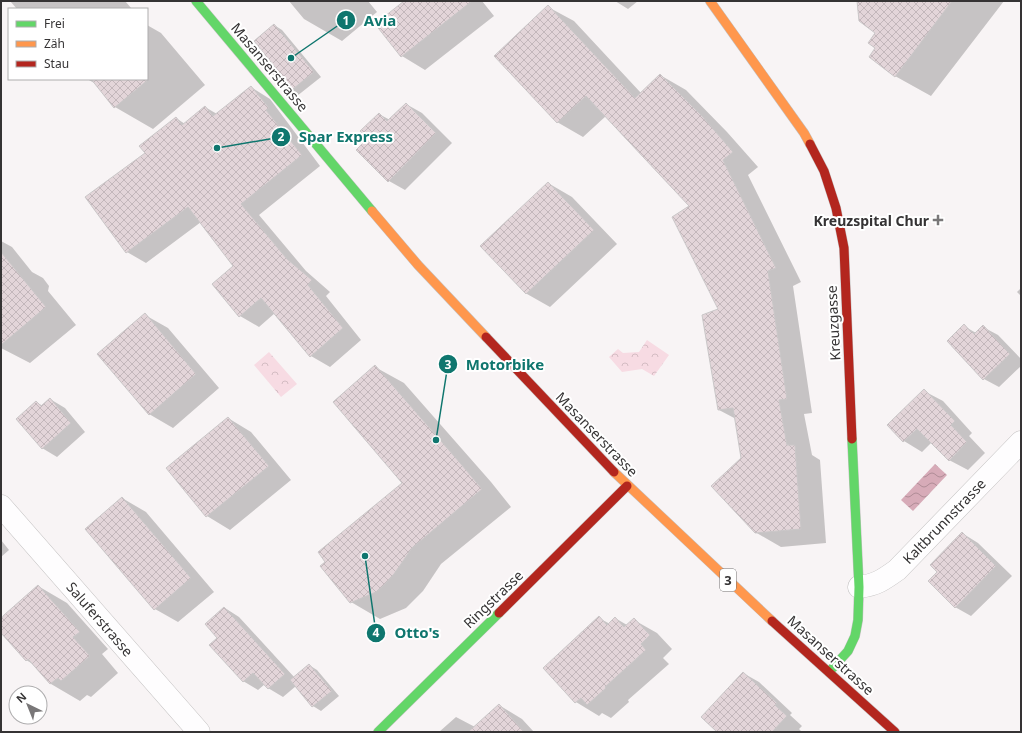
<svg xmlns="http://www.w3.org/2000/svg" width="1022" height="733" font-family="'Noto Sans',sans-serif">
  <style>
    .park { fill: url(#park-crowns) }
    .water { fill: url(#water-waves) }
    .shadow { fill: #0003 }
    .building { fill: url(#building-cross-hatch); stroke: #cac7c8 }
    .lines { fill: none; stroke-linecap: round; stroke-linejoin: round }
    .street-casing { stroke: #c3c1c1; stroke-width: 23 }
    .fast-casing { stroke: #c3c1c1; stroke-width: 10 }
    .slow-casing { stroke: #c3c1c1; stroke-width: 10 }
    .jam-casing { stroke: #c3c1c1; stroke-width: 10 }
    .street { stroke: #fefdfe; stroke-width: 22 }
    .fast { stroke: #63d668; stroke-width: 9 }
    .slow { stroke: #ff974d; stroke-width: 9 }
    .jam { stroke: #b3261e; stroke-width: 9 }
    .poi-dot { fill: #797778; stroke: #fff; stroke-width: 1.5 }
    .labels { text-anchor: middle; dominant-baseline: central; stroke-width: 4; stroke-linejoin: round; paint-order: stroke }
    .shield { fill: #fff; stroke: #727071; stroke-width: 1 }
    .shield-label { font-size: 13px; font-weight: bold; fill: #353334 }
    .street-label { font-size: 14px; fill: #353334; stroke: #fff }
    .poi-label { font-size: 14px; font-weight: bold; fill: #353334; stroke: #fff; text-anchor: end }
    .leader { fill: none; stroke: #0f766e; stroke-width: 1.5 }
    .callout-dot { fill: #0f766e; stroke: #fff; stroke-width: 1.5 }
    .mark-label { font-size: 12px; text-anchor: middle; font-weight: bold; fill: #fff }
    .callout-label { font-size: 15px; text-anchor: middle; font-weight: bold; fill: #0f766e; stroke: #fff; stroke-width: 4; stroke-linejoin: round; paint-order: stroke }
  </style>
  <defs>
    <pattern id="park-crowns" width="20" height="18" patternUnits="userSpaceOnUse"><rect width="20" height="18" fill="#f7dbe3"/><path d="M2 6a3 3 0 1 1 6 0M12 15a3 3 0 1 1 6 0" fill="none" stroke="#d4bcc3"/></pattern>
    <pattern id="water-waves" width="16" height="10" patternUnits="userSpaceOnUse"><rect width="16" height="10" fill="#d7abb8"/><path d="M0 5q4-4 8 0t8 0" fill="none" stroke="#af8c96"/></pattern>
    <pattern id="building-cross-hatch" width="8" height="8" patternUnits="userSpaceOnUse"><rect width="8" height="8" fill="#e3d5d9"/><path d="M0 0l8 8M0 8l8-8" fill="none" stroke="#c3b7bb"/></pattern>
  </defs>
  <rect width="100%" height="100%" fill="#f8f4f5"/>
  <path class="park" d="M647,340L669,355L654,376L642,369L622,372L609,357L618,349L623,353L639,352Z
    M269,352L297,384L281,397L254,365Z"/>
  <path class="water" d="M935,464L947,475L913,511L901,500Z"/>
  <path class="shadow" d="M10,1H125L132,9H17Z
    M289,1H368L377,12L342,41L304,19Z
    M405,1H482L494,16L425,70L402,56Z
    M615,1H638L628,9Z
    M864,1H1004L931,96L895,76L877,48V33Z
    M548,7L574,21L641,93L660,75L686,90L727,132L758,167L748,175L801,282L793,286L812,413L804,414L812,455L820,460L826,543L781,547L755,532L736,419L719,410V309L690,206L606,116L583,137L557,122Z
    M147,25L161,33L205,85L153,129L115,107L96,84L87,79H147Z
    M274,25L282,30L321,77L297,96L289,92L277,67Z
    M251,87L270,99L320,166L259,215L306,271L330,292L326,296L361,340L330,367L311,356L275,313L259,327L240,316L235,266L201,222L146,263L127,252L146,153L176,118L185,124L205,107L217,114Z
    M406,104L422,113L452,143L405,190L389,181L369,139L379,114L390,120Z
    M548,183L572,197L617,244L550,307L527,294L482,246Z
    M1,241L12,247L32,272L43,278L49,286L48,291L76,325L30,363L1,348Z
    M1021,288V296L1017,292Z
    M145,315L168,328L219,388L173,428L149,414Z
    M964,326L976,333L983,327L998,335L1021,359V366L999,387L984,379Z
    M375,367L404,383L491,482L511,507L441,564L423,591L406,608L380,619L351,602L403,483Z
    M924,391L943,401L972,433L969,436L985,453L968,470L949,460L932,442L922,452L904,441Z
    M50,399L65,408L85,432L57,457L42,448L36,402L43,406Z
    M228,418L251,432L291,480L230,530L207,516L167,468Z
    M122,498L146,512L214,592L178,622L155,609Z
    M962,533L978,543L1012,576L971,616L955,607L938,572Z
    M1,540L9,550L1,557Z
    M38,586L67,603L108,649L102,654L118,673L91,697L87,695L80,701L51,684L33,664L26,660L1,631V620Z
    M225,608L239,617L295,678L309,665L317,670L339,696L321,711L313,706L296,686L283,697L268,688L265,684L258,690L243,681L218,638Z
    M599,618L610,624L615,618L627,625L634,620L657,633L672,649L663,658L669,664L628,700L629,702L611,718L602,713L599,716L576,702Z
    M743,673L759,682L792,713L790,715L802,726L799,729L802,732H719Z
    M499,705L522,719L534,732H439L456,717L475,727Z"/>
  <path class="building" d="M404,1H472L401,57L375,24Z
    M857,1H952L895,77L869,57L875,48L868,43L875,33L859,21Z
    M548,5L635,98L660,74L702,116L733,152L723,160L776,268L768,271L787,399L779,400L787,445H795L801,529L755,533L711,486L741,458L733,408L718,410L702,315L718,309L672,217L689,206L586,96L557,123L494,56Z
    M274,24L314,72L288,93L270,71L275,67L254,41Z
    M91,79H149L114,108Z
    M251,86L269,108L266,110L302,155L241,204L287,259L312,280L308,285L343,328L310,357L261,298L239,317L212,284L233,266L188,207L126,253L85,197L145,153L139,146L176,117L182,125L205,106L213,116Z
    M406,103L436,133L388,182L356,150L367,139L360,131L379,113L387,121Z
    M548,182L594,230L526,294L480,246Z
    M1,252L46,307L1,345Z
    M145,313L196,374L149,415L97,354Z
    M964,324L971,332L972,331L974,334L983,325L1010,354L983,380L947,341Z
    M375,365L461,464L482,489L412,548L394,574L383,586L376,592L350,603L320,566L325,562L318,552L402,483L333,402Z
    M924,389L955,421L951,425L967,442L949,461L917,429L903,442L887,425Z
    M50,398L71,423L42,449L16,419L36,401L41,406Z
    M228,417L269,466L206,517L166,468Z
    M122,497L191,578L154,610L85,529Z
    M962,532L996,566L955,608L928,581L937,572L930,565Z
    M38,585L80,632L73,637L90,656L61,681L58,678L50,684L28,659L26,661L1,633V619L4,615Z
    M224,607L285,674L268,689L253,673L243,682L209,645L217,638L205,624Z
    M599,616L607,625L615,617L624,627L634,618L650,635L641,644L646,650L605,687L606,688L587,705L581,698L575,703L543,668Z
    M309,664L332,691L312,707L290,680Z
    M743,672L777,703L775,705L787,716L772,732H717L701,717Z
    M499,704L524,732H468Z"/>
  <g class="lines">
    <g class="street-casing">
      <path id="street" d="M1,506L199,732
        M859,587C876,585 883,580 897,570L1021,442"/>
    </g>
    <g class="fast-casing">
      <path id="fast" d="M196,1L372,211
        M829,672L848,651L855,636L858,620L859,587L852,439
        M378,732L499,613"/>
    </g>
    <g class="slow-casing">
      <path id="slow" d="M710,1L804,133L810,144
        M372,211L418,265L486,337
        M614,472L772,621"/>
    </g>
    <g class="jam-casing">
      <path id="jam" d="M810,144L824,171L836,208L844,248L852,439
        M486,337L614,472
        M499,613L627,486
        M772,621L895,732"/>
    </g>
    <use href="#street" class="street"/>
    <use href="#fast" class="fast"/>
    <use href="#slow" class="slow"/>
    <use href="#jam" class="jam"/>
  </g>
  <path class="poi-dot" d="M936 214h4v4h4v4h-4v4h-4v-4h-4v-4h4z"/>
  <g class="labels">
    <rect class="shield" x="720" y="569" width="16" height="22" rx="3"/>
    <g class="shield-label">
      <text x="728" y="580">3</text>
    </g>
    <g class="street-label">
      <text transform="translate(270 67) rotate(50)">Masanserstrasse</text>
      <text transform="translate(833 323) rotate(-93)">Kreuzgasse</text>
      <text transform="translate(597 434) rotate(46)">Masanserstrasse</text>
      <text transform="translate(944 521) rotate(-46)">Kaltbrunnstrasse</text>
      <text transform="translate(493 599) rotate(-44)">Ringstrasse</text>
      <text transform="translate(100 619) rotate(49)">Saluferstrasse</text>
      <text transform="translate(831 655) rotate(42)">Masanserstrasse</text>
    </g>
    <g class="poi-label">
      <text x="929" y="220">Kreuzspital Chur</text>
    </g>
  </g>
  <path class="leader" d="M291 58L346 20M217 148L281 137M436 440L448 364M365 556L376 633"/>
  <g class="callout-dot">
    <circle cx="291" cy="58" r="4"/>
    <circle cx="217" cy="148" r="4"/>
    <circle cx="436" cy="440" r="4"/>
    <circle cx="365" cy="556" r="4"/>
    <circle cx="346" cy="20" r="10"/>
    <circle cx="281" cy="137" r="10"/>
    <circle cx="448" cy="364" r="10"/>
    <circle cx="376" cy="633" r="10"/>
  </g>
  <g class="mark-label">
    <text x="346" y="25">1</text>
    <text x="281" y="141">2</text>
    <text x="448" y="369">3</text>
    <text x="376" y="637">4</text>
  </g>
  <g class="callout-label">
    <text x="380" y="26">Avia</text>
    <text x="346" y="142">Spar Express</text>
    <text x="505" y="370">Motorbike</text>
    <text x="417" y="638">Otto's</text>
  </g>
  <rect width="1022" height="733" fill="none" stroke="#353334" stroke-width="4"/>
  <rect x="8" y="8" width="140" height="72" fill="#ffffff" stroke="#aeadae"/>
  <rect x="16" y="21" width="20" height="6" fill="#63d668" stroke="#aeadae"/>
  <text x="44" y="28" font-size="12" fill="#353334">Frei</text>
  <rect x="16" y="41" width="20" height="6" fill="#ff974d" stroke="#aeadae"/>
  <text x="44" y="48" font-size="12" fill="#353334">Zäh</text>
  <rect x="16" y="61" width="20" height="6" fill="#b3261e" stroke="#aeadae"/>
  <text x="44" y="68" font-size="12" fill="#353334">Stau</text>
  <g transform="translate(28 705) rotate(317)"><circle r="19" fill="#ffffff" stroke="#aeadae"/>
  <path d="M0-3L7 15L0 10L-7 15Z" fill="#797778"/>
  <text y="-6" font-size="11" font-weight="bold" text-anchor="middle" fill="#353334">N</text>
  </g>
</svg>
